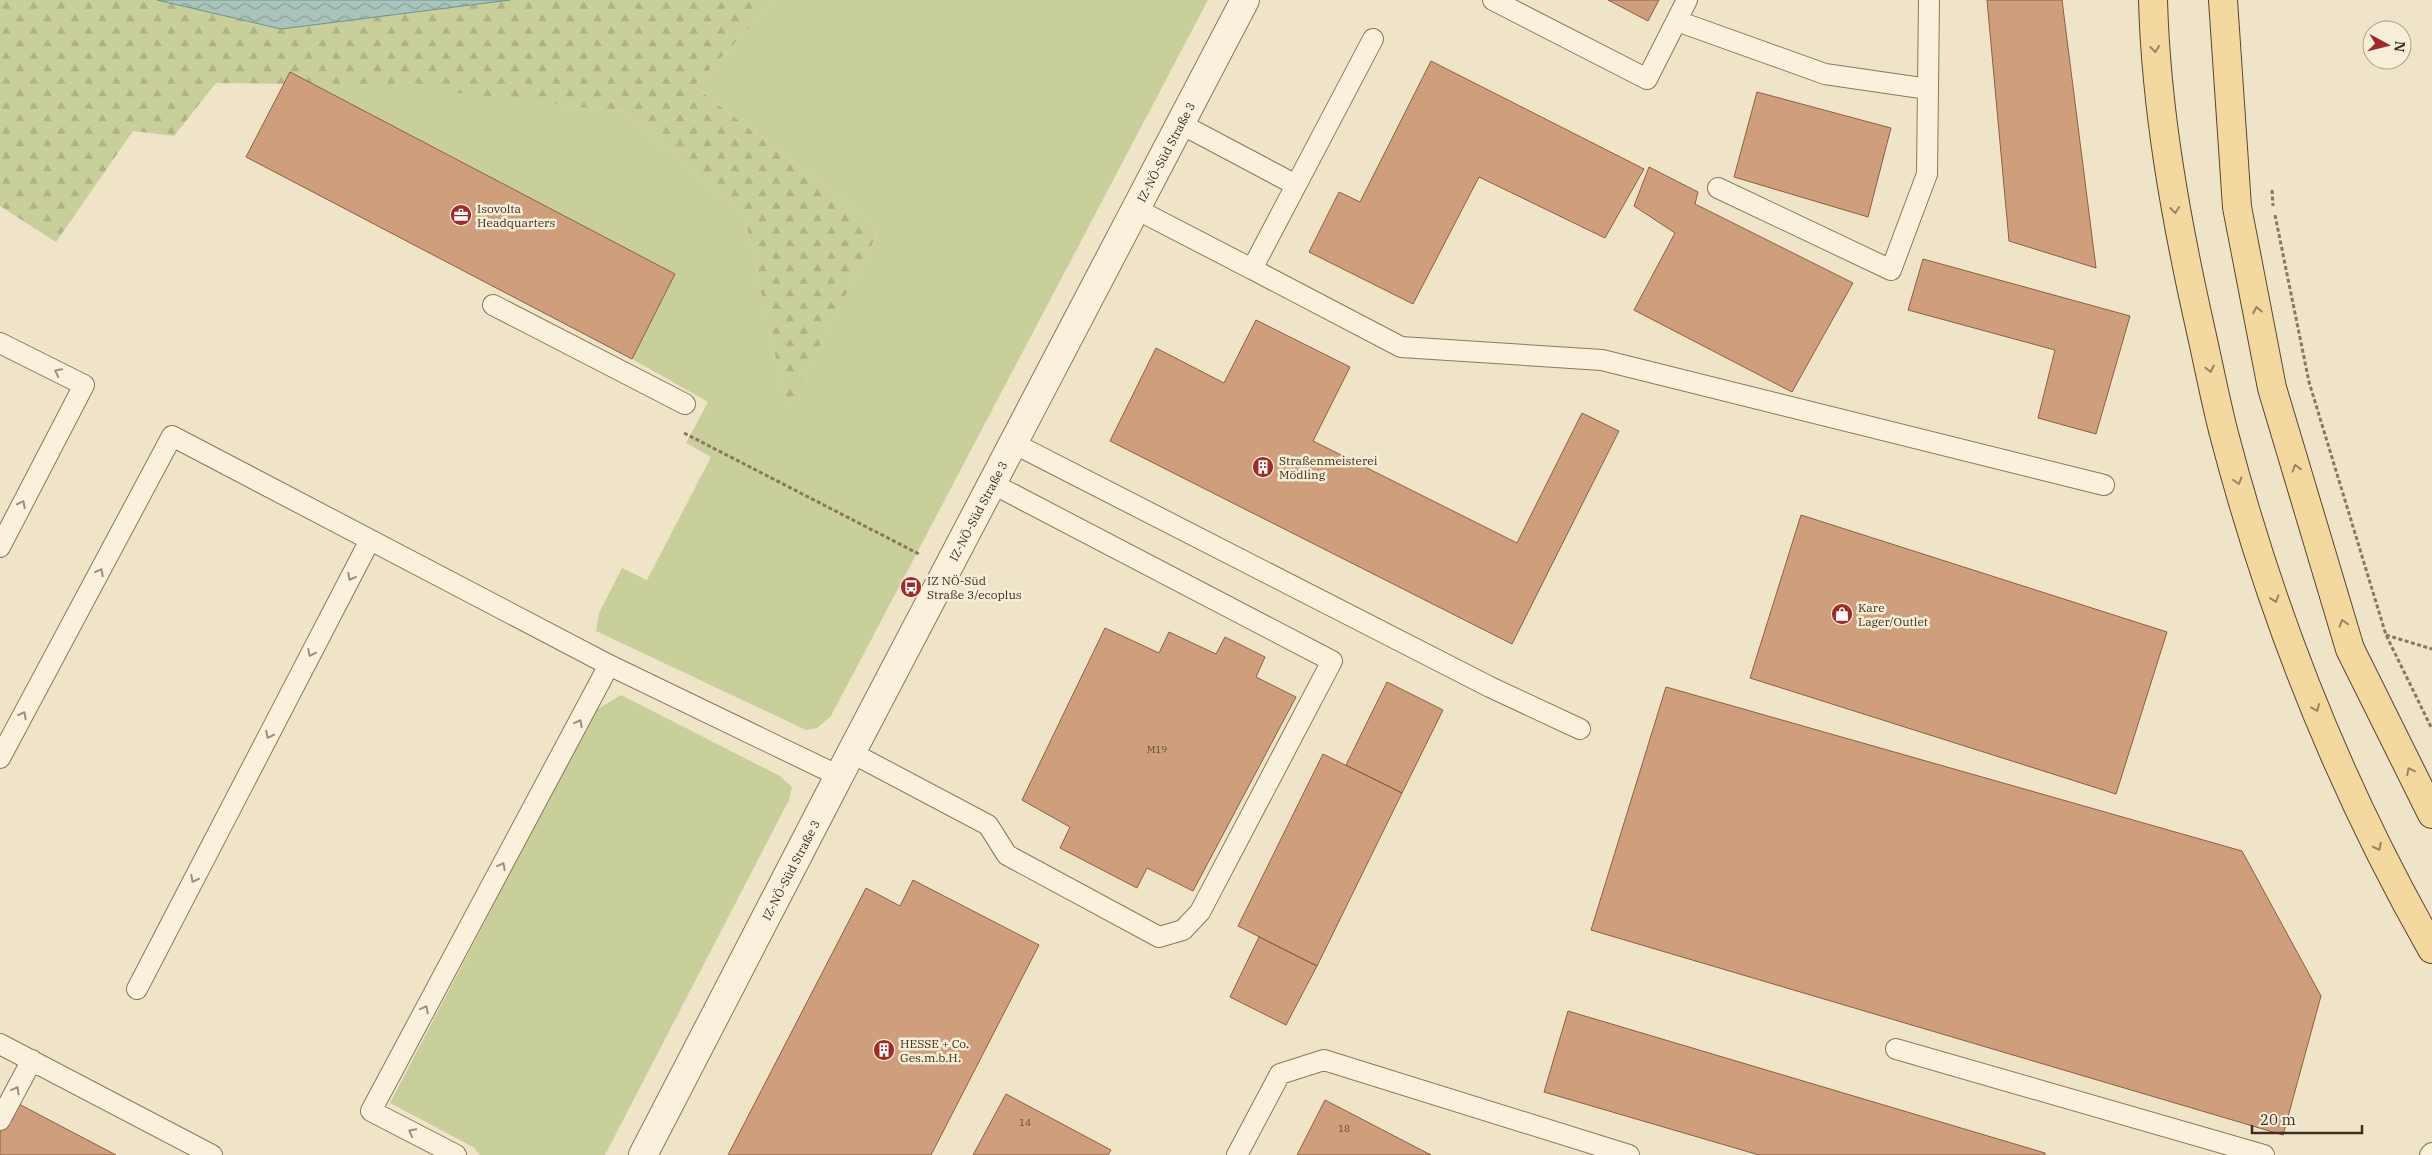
<svg xmlns="http://www.w3.org/2000/svg" width="2432" height="1155" font-family="'IBM Plex Serif',serif">
  <style>
    .grass { fill: #c9cf9b }
    .forest { fill: url(#forest-firs) }
    .water { fill: url(#water-waves); stroke: #6f938a }
    .building { fill: #cf9f7d; stroke: #8d5f41 }
    .lines { fill: none; stroke-linecap: round; stroke-linejoin: round }
    .lane-casing { stroke: #8d765c; stroke-width: 22 }
    .street-casing { stroke: #8d765c; stroke-width: 30 }
    .primary-casing { stroke: #5b4430; stroke-width: 30 }
    .path { stroke: #8d765c; stroke-width: 3; stroke-dasharray: 4 2.5; stroke-linecap: butt }
    .lane { stroke: #faf1dc; stroke-width: 20 }
    .street { stroke: #faf1dc; stroke-width: 28 }
    .primary { stroke: #f3d9a0; stroke-width: 28 }
    .oneway { stroke: #988460 }
    .oneway2 { stroke: #9c907e }
    .labels { text-anchor: middle; dominant-baseline: central; stroke-width: 5; stroke-linejoin: round; paint-order: stroke }
    .number-label { font-size: 10px; fill: #624a37 }
    .street-label { font-size: 12px; fill: #3d2e20; stroke: #f7eed8 }
    .poi-label { font-size: 12px; fill: #3d2e20; stroke: #f7eed8; text-anchor: start }
  </style>
  <defs>
    <pattern id="forest-firs" width="22" height="20" patternUnits="userSpaceOnUse" patternTransform="scale(1.25)"><rect width="22" height="20" fill="#c9cf9b"/><path d="M5 1l3.5 6h-7zM16 11l3.5 6h-7z" fill="#aeb285"/></pattern>
    <pattern id="water-waves" width="16" height="10" patternUnits="userSpaceOnUse" patternTransform="scale(1.25)"><rect width="16" height="10" fill="#a9c4bc"/><path d="M0 5q4-4 8 0t8 0" fill="none" stroke="#8ba098"/></pattern>
  </defs>
  <rect width="100%" height="100%" fill="#f0e4c8"/>
  <path class="grass" d="M776,0H1208L831,716L817,728L806,730L596,631L599,613L622,568L647,580L711,457L686,443L708,402L632,359L675,274L290,72L623,112L744,214L787,408L880,229L694,86Z
    M621,695L780,776L792,787L789,800L605,1155H480L473,1147L390,1103L596,710Z"/>
  <path class="forest" d="M0,0H157L281,29L510,0H776L694,86L880,229L787,409L744,214L623,112L389,85L216,83L174,136L133,131L56,242L0,206Z"/>
  <path class="water" d="M157,0H510L281,29Z"/>
  <path class="building" d="M1608,0H1659L1648,21Z
    M1987,0H2062L2096,268L2009,241Z
    M1431,61L1644,169L1605,238L1479,177L1413,304L1309,252L1339,192L1360,202Z
    M290,72L675,274L632,359L246,157Z
    M1757,92L1891,128L1868,217L1734,177Z
    M1649,167L1698,192L1695,204L1853,283L1792,392L1634,310L1675,233L1634,206Z
    M1923,259L2130,316L2096,434L2038,418L2055,350L1908,310Z
    M1256,320L1350,367L1313,441L1517,543L1582,413L1619,431L1512,644L1110,441L1156,348L1224,383Z
    M1801,515L2167,632L2116,794L1750,678Z
    M1105,628L1159,653L1169,632L1216,654L1225,637L1265,657L1256,677L1296,697L1193,891L1147,868L1137,888L1060,848L1070,827L1022,800Z
    M1387,682L1443,710L1402,793L1346,765Z
    M1666,687L2242,851L2321,996L2283,1135L1591,930Z
    M1323,754L1402,793L1317,966L1238,926Z
    M913,880L1039,945L931,1155H728L866,888L900,906Z
    M1259,937L1317,966L1286,1025L1230,997Z
    M1568,1011L2045,1153V1155H1759L1544,1092Z
    M1006,1094L1111,1150L1108,1155H973Z
    M1325,1100L1431,1155H1297Z
    M15,1102L116,1155H0V1130Z"/>
  <g class="lines">
    <g class="lane-casing">
      <path id="lane" d="M1493,0L1647,79L1687,0
        M1677,21L1825,74L1928,89
        M1373,39L1252,269L1401,347L1602,360L2104,485
        M1181,124L1296,185
        M1718,188L1891,270L1927,174L1929,0
        M1136,209L1252,269
        M493,305L685,404
        M0,343L84,385L0,547
        M1013,443L1490,687L1580,729
        M852,753L988,825L1007,855L1159,937L1183,930L1200,912L1332,661L993,484
        M0,758L172,436L609,665L839,776
        M137,989L370,540
        M0,1044L212,1155
        M1896,1049L2264,1155
        M0,1120L32,1060
        M456,1155L371,1111L609,665
        M1237,1155L1280,1074L1324,1060L1629,1155
        M2430,1155L2432,1153"/>
    </g>
    <g class="street-casing">
      <g id="street">
        <path id="s1" d="M643,1155L839,776L1245,0"/>
      </g>
    </g>
    <g class="primary-casing">
      <path id="primary" d="M2153,0C2156,110 2176,220 2200,327C2208,362 2215,399 2224,434C2271,614 2340,788 2432,949
        M2223,0L2237,207L2272,388L2350,649L2432,814"/>
    </g>
    <path class="path" d="M2272,190L2273,206
      M2275,215L2309,382L2386,635L2432,729
      M684,433L919,554
      M2386,635L2432,649"/>
    <use href="#lane" class="lane"/>
    <use href="#street" class="street"/>
    <use href="#primary" class="primary"/>
  </g>
  <defs><path id="oneway-chevron" d="M-2-3.5L2.5 0L-2 3.5" fill="none" stroke-width="1.6" stroke-linecap="round" stroke-linejoin="round" transform="scale(1.25)"/></defs>
  <g class="oneway">
    <use href="#oneway-chevron" transform="translate(2155 49) rotate(83)"/>
    <use href="#oneway-chevron" transform="translate(2175 210) rotate(83)"/>
    <use href="#oneway-chevron" transform="translate(2257 310) rotate(-101)"/>
    <use href="#oneway-chevron" transform="translate(2210 369) rotate(77)"/>
    <use href="#oneway-chevron" transform="translate(2296 468) rotate(-107)"/>
    <use href="#oneway-chevron" transform="translate(2238 481) rotate(73)"/>
    <use href="#oneway-chevron" transform="translate(2275 599) rotate(71)"/>
    <use href="#oneway-chevron" transform="translate(2343 623) rotate(-107)"/>
    <use href="#oneway-chevron" transform="translate(2316 708) rotate(67)"/>
    <use href="#oneway-chevron" transform="translate(2410 771) rotate(-116)"/>
    <use href="#oneway-chevron" transform="translate(2378 847) rotate(63)"/>
  </g>
  <g class="oneway2">
    <use href="#oneway-chevron" transform="translate(58 372) rotate(-153)"/>
    <use href="#oneway-chevron" transform="translate(22 504) rotate(-63)"/>
    <use href="#oneway-chevron" transform="translate(100 572) rotate(-62)"/>
    <use href="#oneway-chevron" transform="translate(351 577) rotate(118)"/>
    <use href="#oneway-chevron" transform="translate(311 653) rotate(117)"/>
    <use href="#oneway-chevron" transform="translate(23 715) rotate(-62)"/>
    <use href="#oneway-chevron" transform="translate(579 723) rotate(-62)"/>
    <use href="#oneway-chevron" transform="translate(269 735) rotate(117)"/>
    <use href="#oneway-chevron" transform="translate(502 866) rotate(-62)"/>
    <use href="#oneway-chevron" transform="translate(194 879) rotate(117)"/>
    <use href="#oneway-chevron" transform="translate(425 1009) rotate(-62)"/>
    <use href="#oneway-chevron" transform="translate(16 1090) rotate(-61)"/>
    <use href="#oneway-chevron" transform="translate(412 1132) rotate(-152)"/>
  </g>
  <defs>
    <g id="office-disc" transform="scale(1.125)"><circle r="9.5" fill="#9e2a2b" stroke="#f7eed8"/><path d="M-6-3h4V-5.5h4V-3h4V5H-6ZM-1-4.5V-3h2v-1.5ZM-6 0V1H6V0Z" fill="#fff"/></g>
    <g id="building-disc" transform="scale(1.125)"><circle r="9.5" fill="#9e2a2b" stroke="#f7eed8"/><path d="M-4-6H4V6H1V3H-1V6H-4ZM-2.5-4.3h1.7v1.8h-1.7ZM.8-4.3h1.7v1.8H.8ZM-2.5-1h1.7V.8h-1.7ZM.8-1h1.7V.8H.8Z" fill="#fff"/></g>
    <g id="bus-disc" transform="scale(1.125)"><circle r="9.5" fill="#9e2a2b" stroke="#f7eed8"/><path d="M-5-6H5V4H4V6H2V4H-2V6H-4V4H-5ZM-3.5-4V0h7V-4ZM-3.5 1.2v1.5H-2V1.2ZM2 1.2v1.5H3.5V1.2Z" fill="#fff"/></g>
    <g id="shop-disc" transform="scale(1.125)"><circle r="9.5" fill="#9e2a2b" stroke="#f7eed8"/><path d="M-5-2.5h2.3a2.7 3.5 0 0 1 5.4 0H5L5.5 6h-11ZM-1.5-2.5h3a1.5 2.3 0 0 0-3 0Z" fill="#fff"/></g>
  </defs>
  <g fill-rule="evenodd">
    <use href="#office-disc" x="461" y="215"/>
    <use href="#building-disc" x="1263" y="467"/>
    <use href="#bus-disc" x="911" y="587"/>
    <use href="#shop-disc" x="1842" y="614"/>
    <use href="#building-disc" x="884" y="1050"/>
  </g>
  <g class="labels">
    <g class="number-label">
      <text x="1157" y="749">M19</text>
      <text x="1025" y="1122">14</text>
      <text x="1344" y="1128">18</text>
    </g>
    <g class="street-label">
      <text stroke="none"><textPath href="#s1" startOffset="1131">IZ-NÖ-Süd Straße 3</textPath></text>
      <text stroke="none"><textPath href="#s1" startOffset="726">IZ-NÖ-Süd Straße 3</textPath></text>
      <text stroke="none"><textPath href="#s1" startOffset="321">IZ-NÖ-Süd Straße 3</textPath></text>
    </g>
    <g class="poi-label">
      <text x="477" y="208">Isovolta<tspan x="477" dy="14">Headquarters</tspan></text>
      <text x="1279" y="460">Straßenmeisterei<tspan x="1279" dy="14">Mödling</tspan></text>
      <text x="927" y="580">IZ NÖ-Süd<tspan x="927" dy="14">Straße 3/ecoplus</tspan></text>
      <text x="1858" y="607">Kare<tspan x="1858" dy="14">Lager/Outlet</tspan></text>
      <text x="900" y="1043">HESSE + Co.<tspan x="900" dy="14">Ges.m.b.H.</tspan></text>
    </g>
  </g>
  <g transform="translate(2387 45) rotate(97)"><circle r="24" fill="#f7eed8" stroke="#ada18e"/>
  <path d="M0-4L9 19L0 12L-9 19Z" fill="#9e2a2b"/>
  <text y="-8" font-size="14" font-weight="bold" text-anchor="middle" fill="#3d2e20">N</text>
  </g>
  <path d="M2252 1125v8h110v-8" fill="none" stroke="#3d2e20" stroke-width="2.5"/>
  <text x="2260" y="1125" font-size="15" fill="#3d2e20" stroke="#f7eed8" stroke-width="4" paint-order="stroke">20 m</text>
</svg>
